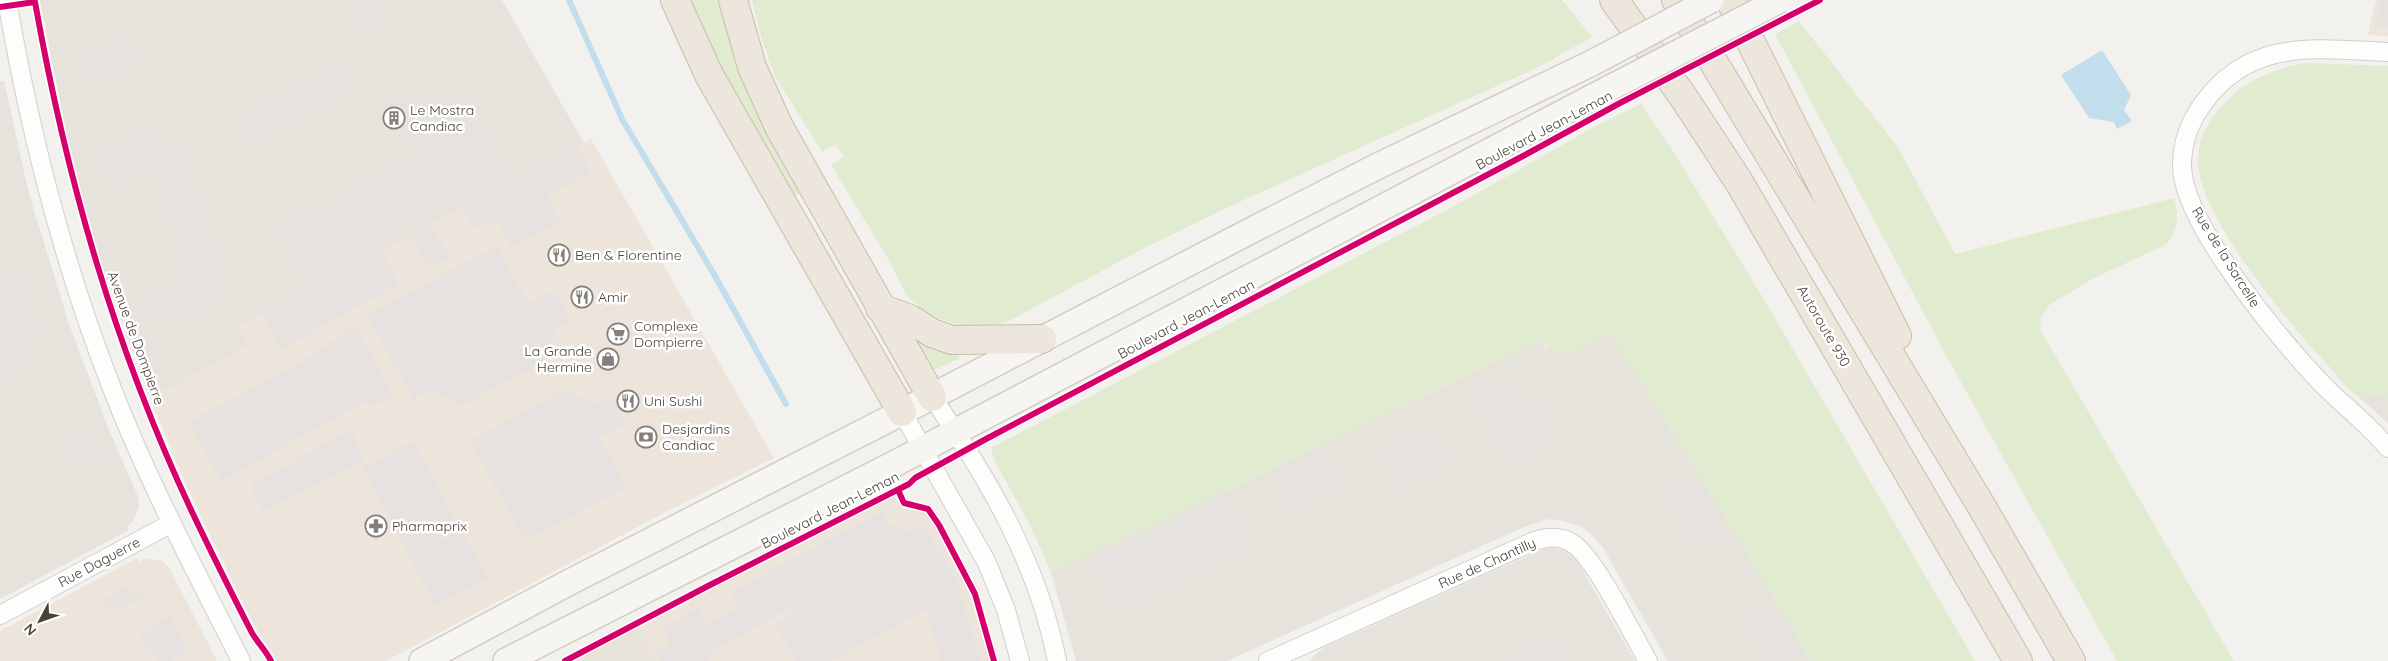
<svg xmlns="http://www.w3.org/2000/svg" width="2388" height="661" font-family="Quicksand,sans-serif">
  <style>
    .residential { fill: #e6e2dc }
    .commercial { fill: #ede5db }
    .education { fill: #e9e4da }
    .green { fill: #e1ebd0 }
    .parking { fill: #e5e2df }
    .water { fill: #c2deed }
    .lines { fill: none; stroke-linecap: round; stroke-linejoin: round }
    .stream { stroke: #c2deed; stroke-width: 6 }
    .street-casing { stroke: #d1cfcc; stroke-width: 20 }
    .secondary-casing { stroke: #d1cdc5; stroke-width: 28 }
    .highway-casing { stroke: #c9bcab; stroke-width: 30 }
    .street { stroke: #fdfdfc; stroke-width: 18 }
    .secondary { stroke: #f6f5f1; stroke-width: 25 }
    .highway { stroke: #ece6dc; stroke-width: 28 }
    .secondary-bridge-casing { stroke: #d1cdc5; stroke-width: 28; stroke-linecap: butt }
    .secondary-bridge { stroke: #f6f5f1; stroke-width: 25 }
    .cycleway-casing { stroke: #fff; stroke-width: 9 }
    .cycleway { stroke: #d6006c; stroke-width: 6 }
    .labels { text-anchor: middle; dominant-baseline: central; stroke-width: 5; stroke-linejoin: round; paint-order: stroke }
    .poi-label { font-size: 14px; fill: #49423a; stroke: #fff; text-anchor: start }
    .street-label { font-size: 14px; fill: #49423a; stroke: #fff }
  </style>
  <rect width="100%" height="100%" fill="#f3f1ee"/>
  <path class="residential" d="M40,0H502L584,143L240,326L247,346L150,399L95,248L69,147Z
    M0,81H4L29,194L69,324L107,425L139,499V506L133,521L127,526L129,530L0,599Z
    M1611,334L1733,530L1811,661H1668L1603,548L1594,537L1582,527L1564,521L1549,519L1524,527L1227,661H1076L1051,572L1226,491L1539,341L1545,348H1582Z
    M2352,391L2388,397V423Z
    M1548,547L1564,550L1577,561L1635,661H1309L1323,648Z"/>
  <path class="commercial" d="M2376,0H2388V36L2368,35Z
    M591,139L774,458L660,515L386,661H277L260,636L236,589L185,483L150,399L246,346L240,326Z
    M894,496L904,509L925,512L929,515L962,575L972,601L990,661H656L642,634L644,623Z
    M137,558L139,562L145,559L161,560L169,567L217,661H0V631Z"/>
  <path class="education" d="M644,623L642,634L656,661H575Z"/>
  <path class="green" d="M687,0H720L739,70L802,191L793,197L720,70Z
    M752,0H1562L1592,37L1539,67L1224,209L1137,252L1009,321L987,327L962,326L938,318L922,309L906,295L890,262L831,165L844,156L835,145L822,152L775,76L762,40Z
    M1799,21L1899,149L1955,254L2174,198C2179,218 2179,230 2165,245L2090,280L2048,306L2041,318L2040,329L2234,661H2117L1948,359L1775,34Z
    M2308,63L2388,66V397C2378,396 2359,396 2351,391C2344,386 2338,377 2333,371C2315,351 2297,332 2281,311C2253,275 2195,202 2198,156C2199,137 2210,120 2222,106C2245,80 2275,67 2308,63Z
    M1641,104L1671,148L1759,291L1975,661H1811L1733,530L1611,334C1585,346 1563,365 1539,341L1090,556L1051,572L1029,523L995,462L991,448L1460,203L1594,127Z
    M905,329L958,353L959,359L932,371Z"/>
  <path class="parking" d="M351,0H380L384,20L357,25Z
    M2380,0H2388V27H2376Z
    M127,41L132,65L82,79L76,55Z
    M337,68L348,92L253,143L240,117Z
    M477,124L504,173L410,223L402,206L393,210L390,212L399,229L305,278L278,229L321,207L330,223L337,220L329,204L372,179L381,195L388,192L380,176L423,152L432,168L449,158L441,143Z
    M151,134L157,155L107,170L100,147Z
    M577,147L591,172L547,195L560,222L511,247L497,221L473,228L463,207Z
    M184,152L227,299L158,323L148,294L193,279L159,168L115,181L112,173Z
    M431,224L449,257L429,268L411,235Z
    M497,246L528,303L555,290L571,322L555,330L545,360L463,405L429,390L413,399L367,315Z
    M381,251L399,284L321,326L282,350L262,314Z
    M20,275L39,331L15,339L24,368L0,375V281Z
    M355,326L393,395L378,404L363,402L221,481L189,422L321,351L339,335Z
    M1513,379L1526,407L1555,415L1538,455L1507,461L1479,395Z
    M563,390L595,403L611,395L626,423L599,437L626,487L525,541L470,441Z
    M1436,427L1450,462L1403,485L1393,479L1381,452Z
    M351,430L365,459L264,512L250,485Z
    M90,432L102,454L76,466L64,446Z
    M413,441L488,579L436,606L362,468Z
    M1326,448L1340,482L1289,505L1274,473Z
    M1694,477L1725,529L1698,544L1667,493Z
    M1226,491L1252,545L1114,610L1090,556Z
    M881,512L891,526L908,531L923,523L958,584L980,661H941L926,609L832,661H796L775,624L793,613L790,608L707,655L710,661H661L656,652L671,644L663,628L699,608L707,624L739,608L731,592Z
    M123,587L147,597L117,609L99,603Z
    M1775,605L1804,651L1786,661H1769L1746,620Z
    M170,615L188,648L172,661H158L140,636Z
    M1546,635L1562,661H1503L1518,652Z"/>
  <path class="water" d="M2102,50L2131,95L2124,110L2132,121L2117,129L2114,122L2089,118L2061,75Z"/>
  <g class="lines">
    <path class="stream" d="M569,0L622,119L715,276L786,404"/>
    <g class="street-casing">
      <path id="street" d="M7,0C30,134 63,264 113,391C149,483 196,572 241,661
        M2388,52C2316,49 2250,37 2202,105C2190,122 2182,143 2182,165C2181,222 2283,343 2323,385C2344,406 2369,425 2388,448
        M932,397C988,478 1038,563 1057,661
        M902,412L987,563L1006,610L1020,661
        M0,615L172,523
        M1268,661L1532,542C1545,537 1558,535 1572,543C1594,556 1633,635 1648,661"/>
    </g>
    <g class="secondary-casing">
      <path id="secondary" d="M422,661L566,584L881,423L1256,228L1378,166L1592,63
        M506,661L894,464L1610,88"/>
    </g>
    <g class="highway-casing">
      <path id="highway" d="M675,0L709,75L902,412
        M733,0L752,67L779,127L932,397
        M1614,0L1684,98L1739,182L2018,661
        M1676,0L1982,507L2071,661
        M1730,0L1897,336
        M880,308L910,319L932,333L952,340L1042,339"/>
    </g>
    <use href="#street" class="street"/>
    <use href="#secondary" class="secondary"/>
    <use href="#highway" class="highway"/>
    <g class="secondary-bridge-casing">
      <path id="secondary-bridge" d="M1592,63L1711,0
        M1610,88L1780,0"/>
    </g>
    <use href="#secondary-bridge" class="secondary-bridge"/>
    <g class="cycleway-casing">
      <path id="cycleway" d="M0,7L35,2C67,181 115,349 193,514C212,554 232,594 252,633C258,643 266,651 271,661
        M898,490L904,503L928,509L939,525L975,594L994,661
        M565,661L708,586L909,484L915,478L986,439L1523,156L1620,103L1820,0"/>
    </g>
    <use href="#cycleway" class="cycleway"/>
  </g>
  <defs>
    <g id="building-ring" transform="scale(1.125)"><circle r="9.5" fill="#fff" stroke="#847f79" stroke-width="1.5"/><path d="M-4-6H4V6H1V3H-1V6H-4ZM-2.5-4.3h1.7v1.8h-1.7ZM.8-4.3h1.7v1.8H.8ZM-2.5-1h1.7V.8h-1.7ZM.8-1h1.7V.8H.8Z" fill="#847f79"/></g>
    <g id="restaurant-ring" transform="scale(1.125)"><circle r="9.5" fill="#fff" stroke="#847f79" stroke-width="1.5"/><path d="M-5-6h1v4h1v-4h1v4h1v-4h1v5L-1.5 .5V6h-2V.5L-5-1ZM5-6V6H3V1.5H1.5Q1.5-4 5-6Z" fill="#847f79"/></g>
    <g id="supermarket-ring" transform="scale(1.125)"><circle r="9.5" fill="#fff" stroke="#847f79" stroke-width="1.5"/><path d="M-6-5.5h2.5l.6 2H6L4.5 2H-2.5L-4.4-4H-6ZM-1.5 3.2a1.3 1.3 0 1 0 .1 0ZM3 3.2a1.3 1.3 0 1 0 .1 0Z" fill="#847f79"/></g>
    <g id="shop-ring" transform="scale(1.125)"><circle r="9.5" fill="#fff" stroke="#847f79" stroke-width="1.5"/><path d="M-5-2.5h2.3a2.7 3.5 0 0 1 5.4 0H5L5.5 6h-11ZM-1.5-2.5h3a1.5 2.3 0 0 0-3 0Z" fill="#847f79"/></g>
    <g id="bank-ring" transform="scale(1.125)"><circle r="9.5" fill="#fff" stroke="#847f79" stroke-width="1.5"/><path d="M-6-4H6V4H-6ZM0-2.3a2.3 2.3 0 1 0 0 4.6a2.3 2.3 0 1 0 0-4.6Z" fill="#847f79"/></g>
    <g id="pharmacy-ring" transform="scale(1.125)"><circle r="9.5" fill="#fff" stroke="#847f79" stroke-width="1.5"/><path d="M-2-6h4v4h4v4h-4v4h-4v-4h-4v-4h4Z" fill="#847f79"/></g>
  </defs>
  <g fill-rule="evenodd">
    <use href="#building-ring" x="394" y="118"/>
    <use href="#restaurant-ring" x="559" y="255"/>
    <use href="#restaurant-ring" x="582" y="297"/>
    <use href="#supermarket-ring" x="618" y="334"/>
    <use href="#shop-ring" x="608" y="359"/>
    <use href="#restaurant-ring" x="628" y="401"/>
    <use href="#bank-ring" x="646" y="437"/>
    <use href="#pharmacy-ring" x="376" y="526"/>
  </g>
  <g class="labels">
    <g class="poi-label">
      <text x="410" y="110">Le Mostra<tspan x="410" dy="16">Candiac</tspan></text>
      <text x="575" y="255">Ben &amp; Florentine</text>
      <text x="598" y="297">Amir</text>
      <text x="634" y="326">Complexe<tspan x="634" dy="16">Dompierre</tspan></text>
      <text x="592" y="351" text-anchor="end">La Grande<tspan x="592" dy="16">Hermine</tspan></text>
      <text x="644" y="401">Uni Sushi</text>
      <text x="662" y="429">Desjardins<tspan x="662" dy="16">Candiac</tspan></text>
      <text x="392" y="526">Pharmaprix</text>
    </g>
    <g class="street-label">
      <text transform="translate(1544 130) rotate(-28)">Boulevard Jean-Leman</text>
      <text transform="translate(2226 257) rotate(58)">Rue de la Sarcelle</text>
      <text transform="translate(1186 319) rotate(-28)">Boulevard Jean-Leman</text>
      <text transform="translate(1824 326) rotate(60)">Autoroute 930</text>
      <text transform="translate(136 338) rotate(70)">Avenue de Dompierre</text>
      <text transform="translate(830 510) rotate(-27)">Boulevard Jean-Leman</text>
      <text transform="translate(99 562) rotate(-28)">Rue Daguerre</text>
      <text transform="translate(1487 563) rotate(-24)">Rue de Chantilly</text>
    </g>
  </g>
  <g transform="translate(40 621) rotate(229)" stroke="#ffffff" stroke-width="4" paint-order="stroke">
  <path d="M0-4L9 19L0 12L-9 19Z" fill="#49423a"/>
  <text y="-8" font-size="14" font-weight="bold" text-anchor="middle" fill="#49423a">N</text>
  </g>
</svg>
